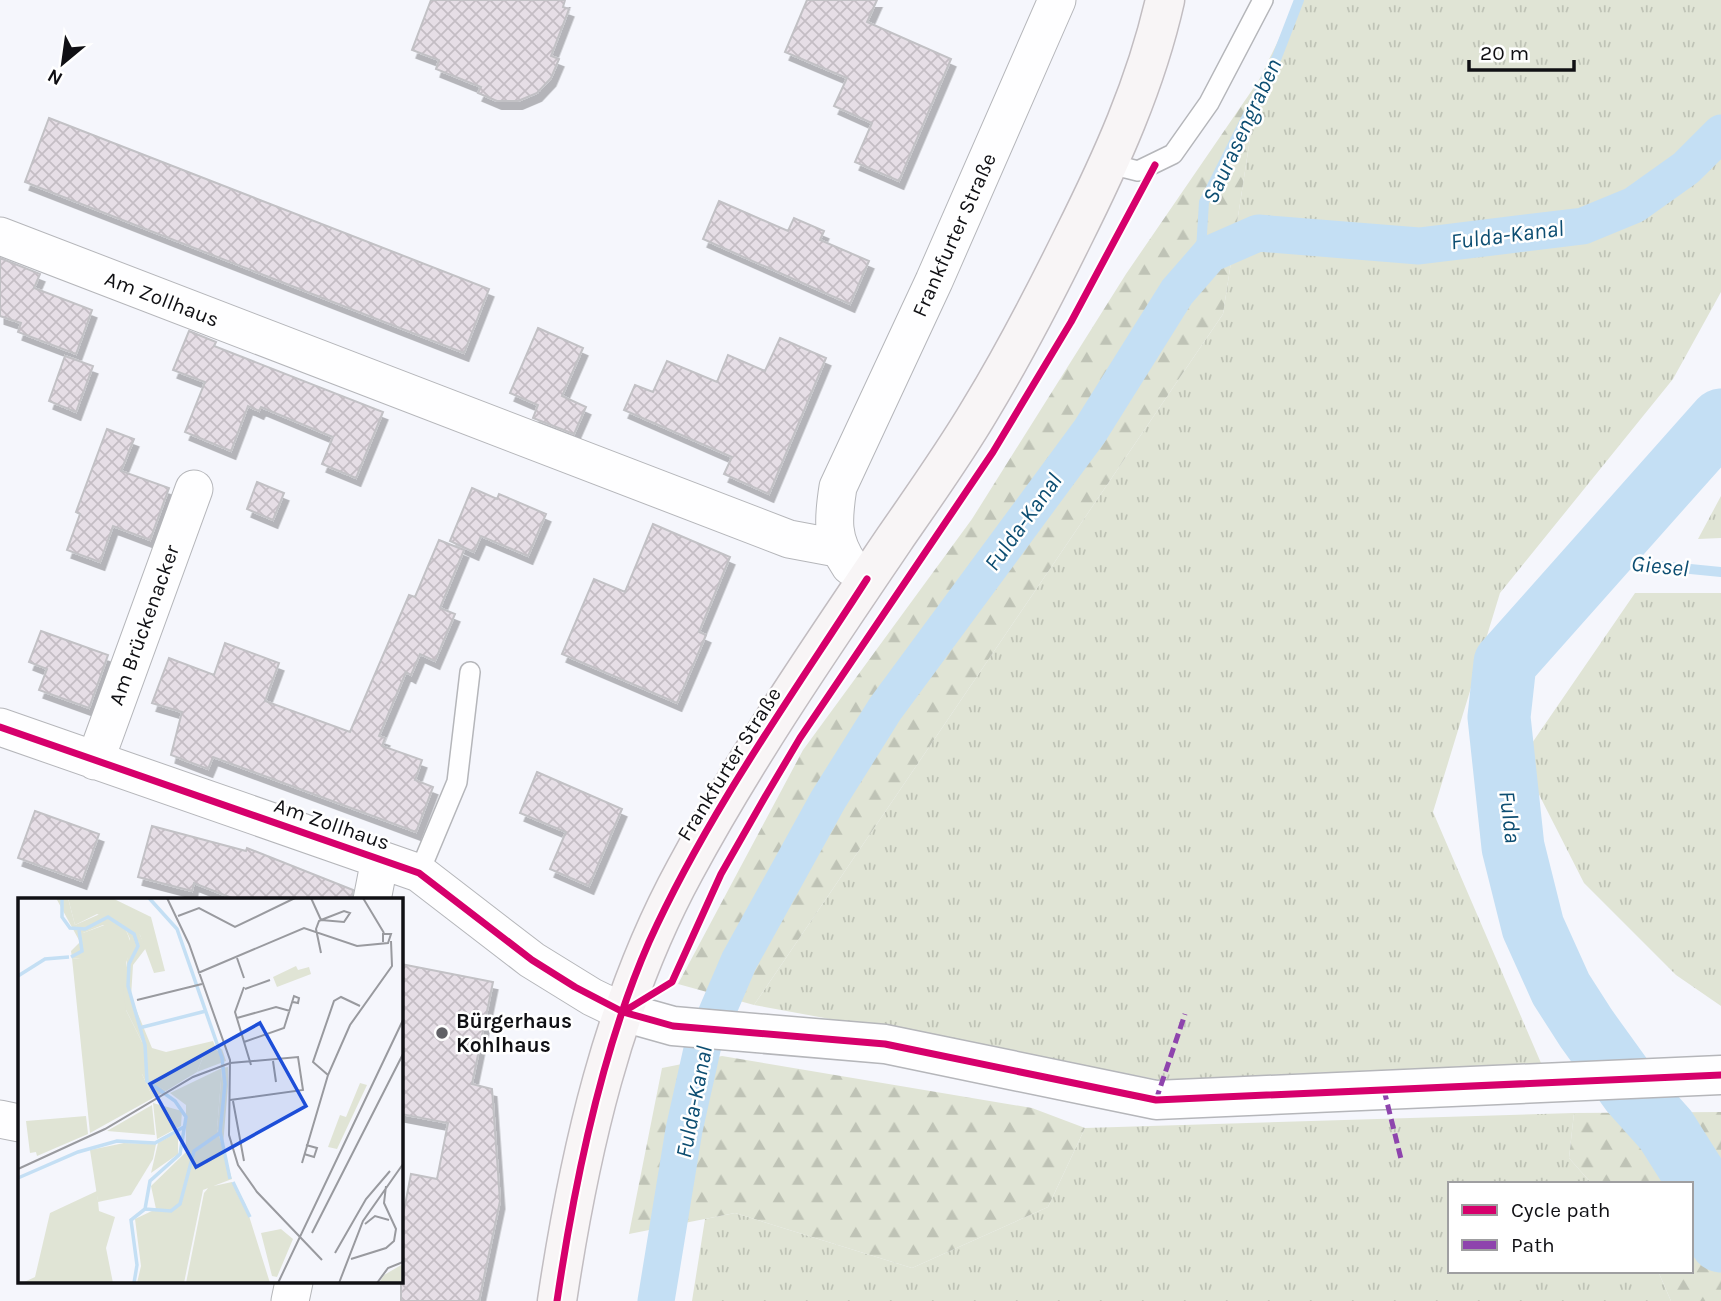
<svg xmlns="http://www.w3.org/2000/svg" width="1721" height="1301" font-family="Karla,sans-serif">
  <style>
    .grass { fill: url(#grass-tufts) }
    .forest { fill: url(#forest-firs) }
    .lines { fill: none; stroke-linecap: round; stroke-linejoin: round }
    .stream { stroke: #c4dff4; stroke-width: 10 }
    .canal { stroke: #c4dff4; stroke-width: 37 }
    .river { stroke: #c4dff4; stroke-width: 63 }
    .building { fill: url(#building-cross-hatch); stroke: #c2c1c5; stroke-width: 2; filter: url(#shadow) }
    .service-casing { stroke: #b5b6ba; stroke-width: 22 }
    .minor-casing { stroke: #b5b6ba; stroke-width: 39 }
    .tertiary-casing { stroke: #b5b6ba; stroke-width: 41 }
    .primary-casing { stroke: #c2bdc1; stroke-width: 41 }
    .service { stroke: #fefeff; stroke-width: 19 }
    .minor { stroke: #fefeff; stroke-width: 37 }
    .tertiary { stroke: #fefeff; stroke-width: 38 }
    .primary { stroke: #f8f5f6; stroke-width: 38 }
    .quiet { stroke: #8e44ad; stroke-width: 5; stroke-dasharray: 10 5; stroke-linecap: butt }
    .cycleway-casing { stroke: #fff; stroke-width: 11 }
    .cycleway { stroke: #d6006c; stroke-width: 7 }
    .poi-dot { fill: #606065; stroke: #fff; stroke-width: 2.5 }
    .labels { text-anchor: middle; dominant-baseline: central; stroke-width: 5; stroke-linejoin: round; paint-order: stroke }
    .street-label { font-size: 21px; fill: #101014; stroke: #fff }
    .poi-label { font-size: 21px; font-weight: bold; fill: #101014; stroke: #fff; text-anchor: start }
    .water-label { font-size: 23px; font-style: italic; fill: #0d4e72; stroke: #fff }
    .inset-river { fill: none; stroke: #c4dff4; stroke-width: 3.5 }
    .inset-road { fill: none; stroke: #999a9f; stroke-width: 2 }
    .view { fill: #1d4ed8; fill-opacity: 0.15; stroke: #1d4ed8; stroke-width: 3.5 }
    .inset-edge { fill: none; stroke: #101014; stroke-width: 3.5 }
  </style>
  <defs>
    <pattern id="grass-tufts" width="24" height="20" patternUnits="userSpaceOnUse" patternTransform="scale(1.75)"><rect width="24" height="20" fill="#e0e4d5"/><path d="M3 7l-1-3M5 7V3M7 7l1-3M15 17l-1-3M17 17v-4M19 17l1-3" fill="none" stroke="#bfc3b6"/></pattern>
    <pattern id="forest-firs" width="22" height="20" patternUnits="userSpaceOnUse" patternTransform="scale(1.75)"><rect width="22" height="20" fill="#e0e4d5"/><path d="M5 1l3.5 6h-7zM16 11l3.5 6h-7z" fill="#bfc3b6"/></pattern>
    <pattern id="building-cross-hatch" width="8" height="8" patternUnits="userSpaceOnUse" patternTransform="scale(1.75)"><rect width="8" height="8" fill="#e6dee6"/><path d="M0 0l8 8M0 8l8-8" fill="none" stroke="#c4bdc4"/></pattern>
    <filter id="shadow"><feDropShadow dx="4.5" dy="8" stdDeviation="0" flood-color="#0004"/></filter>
  </defs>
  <rect width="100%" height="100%" fill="#f5f6fc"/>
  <path class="grass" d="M1298,0H1721V292L1673,379L1500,593L1433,812L1541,1063L1161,1080L754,1005L1223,314L1259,80Z
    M1721,496V538L1698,539Z
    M1635,593H1721V1006L1676,975L1584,883L1521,759Z
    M1574,1113L1569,1158L1592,1184H1450V1271H1658L1671,1301H692L705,1219L735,1213L912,1268L1048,1207L1085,1128Z"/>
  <path class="forest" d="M1259,80L1223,314L754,1005L678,984L803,750L972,519L1126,274Z
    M722,1056L1032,1108L1085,1128L1048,1207L912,1268L735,1213L629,1234L662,1068Z
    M1721,1112V1301H1671L1658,1271H1691V1184H1592L1569,1158L1574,1113Z"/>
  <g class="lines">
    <path class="stream" d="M1200,266L1204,202L1277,57L1299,0
      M1599,560L1721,572"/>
    <path class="canal" d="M656,1301L684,1130L703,1045L739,961L828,800L885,709L1090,431L1177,292L1210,254L1258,233L1419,246L1583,226L1634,205L1686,168L1721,133"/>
    <path class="river" d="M1721,420L1505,663L1499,717L1513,847L1533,927L1561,989L1586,1028L1632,1092L1666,1130L1705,1192L1721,1241"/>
  </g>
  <path class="building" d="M431,0H565L563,7L569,9L551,56L559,59L551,78L537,93L518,101H497L478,93L481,87L436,69L439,60L412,50Z
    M807,0H877L867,22L951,59L899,181L855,162L872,123L834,106L847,78L785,52Z
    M49,118L489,289L464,353L25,182Z
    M719,201L788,231L794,218L824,231L820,240L869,261L850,304L703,239Z
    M0,258L40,274L34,288L92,310L76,354L18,332L21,323L0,316Z
    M538,328L583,348L562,396L586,407L574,434L533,418L538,405L510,393Z
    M189,331L216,342L214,346L383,412L356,478L322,464L333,437L261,407L259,411L248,406L231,451L185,432L205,382L173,370Z
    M780,338L826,358L769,494L724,474L732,457L624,410L635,385L653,392L667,361L717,382L728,355L765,371Z
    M65,356L93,366L76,412L49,401Z
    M107,429L134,439L121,471L169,488L150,540L113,526L100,562L67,550L80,514L76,512Z
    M257,482L284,493L273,520L247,509Z
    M472,488L497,499L499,494L546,514L528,556L481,536L474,552L450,541Z
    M653,524L730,557L699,632L706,635L677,703L562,654L594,579L625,592Z
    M439,540L464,550L440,608L455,614L435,661L420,654L411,675L406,672L379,736L385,738L382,746L422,760L415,780L433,787L416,832L213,757L208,769L171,755L182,712L152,703L169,658L214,675L225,643L279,663L265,701L350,732L409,595L415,597Z
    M41,631L108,655L89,708L39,690L47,669L29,662Z
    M537,772L622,809L589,886L550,869L566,832L520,813Z
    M35,811L99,834L82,881L18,858Z
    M152,826L246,851L247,848L353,890L352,900H237L194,883L192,891L138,877Z
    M401,964L493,982L472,1084L492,1089L500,1201L479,1301H401V1226L411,1174L437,1179L448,1123L401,1114Z"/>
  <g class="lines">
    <g class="service-casing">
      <path id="service" d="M1110,164L1138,171L1173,154L1209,103L1263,0
        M419,873L457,782L470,672"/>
    </g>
    <g class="minor-casing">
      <path id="minor" d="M0,236L789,539L837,548
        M850,566C831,539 833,519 838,487L934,281L1057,0
        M0,727L419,873L532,960L592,997L623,1012
        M95,761L194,489
        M372,900L380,859
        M0,1119L19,1123
        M290,1301L294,1282"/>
    </g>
    <g class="tertiary-casing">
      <path id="tertiary" d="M623,1012L673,1026L885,1044L1156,1100L1721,1075"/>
    </g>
    <g class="primary-casing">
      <path id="primary" d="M557,1301C579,1154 613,1002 685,870C747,755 822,646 895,538C924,496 954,454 980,410C1014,354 1044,296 1073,237C1111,161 1146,84 1165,0"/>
    </g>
    <use href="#service" class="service"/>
    <use href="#minor" class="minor"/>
    <use href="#tertiary" class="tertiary"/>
    <use href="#primary" class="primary"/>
    <path class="quiet" d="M1384,1090L1401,1159
      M1156,1100L1185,1014"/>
    <g class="cycleway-casing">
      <path id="cycleway" d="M0,727L419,873L532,960L575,987L623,1012L673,1026L885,1044L1156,1100L1721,1075
        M623,1012L672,982L721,874L765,797L800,738L993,452L1071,322L1155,165
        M557,1301C574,1185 602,1049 649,942C707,814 791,697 867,579"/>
    </g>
    <use href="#cycleway" class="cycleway"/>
  </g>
  <circle class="poi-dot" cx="442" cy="1033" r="7"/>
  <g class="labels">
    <g class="street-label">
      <text transform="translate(954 235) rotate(-66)">Frankfurter Straße</text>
      <text transform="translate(162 299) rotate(21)">Am Zollhaus</text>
      <text transform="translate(144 625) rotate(-70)">Am Brückenacker</text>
      <text transform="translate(729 764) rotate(-58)">Frankfurter Straße</text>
      <text transform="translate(332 824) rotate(19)">Am Zollhaus</text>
    </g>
    <g class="poi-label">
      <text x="456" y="1021">Bürgerhaus<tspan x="456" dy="24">Kohlhaus</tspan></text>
    </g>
    <g class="water-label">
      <text transform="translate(1242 131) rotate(-65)">Saurasengraben</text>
      <text transform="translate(1507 235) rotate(-7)">Fulda-Kanal</text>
      <text transform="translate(1023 522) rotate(-54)">Fulda-Kanal</text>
      <text transform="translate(1660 566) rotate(6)">Giesel</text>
      <text transform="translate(1510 817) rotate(83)">Fulda</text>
      <text transform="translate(694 1102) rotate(-79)">Fulda-Kanal</text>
    </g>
  </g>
  <g transform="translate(18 898)">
    <rect width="385" height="385" fill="#f5f6fc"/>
    <path d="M50,0H94L133,19L147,73L136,75L122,37L79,16L57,27ZM92,25L108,32L114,48L108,65V112L124,144V176L135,200L72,235L54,60L62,61L65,35ZM278,68L280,72L291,69L293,76L259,89L255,79ZM195,143L200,155L185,159L179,174L148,193L134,184V150L148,154ZM204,170L199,231L214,281L185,292L166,385H119L123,368L117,321L138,311L133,288L168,254V207L152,195ZM342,185L349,187L319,251L310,249L322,217L328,219ZM135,205L164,213L163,228L139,241ZM134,207L137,237L89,233ZM68,218L70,236L19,258L18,254L12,255L8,223ZM160,234V256L133,275L140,245ZM214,284L227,305L252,385H168L186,295L191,289ZM79,293L81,313L97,319L88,350L95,385H4L17,379L32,315ZM263,331L275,341L259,379L254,378L243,335Z" fill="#e0e4d5"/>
    <path d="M38,0H50L57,27L91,12L115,26L122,37L128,50L115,67L113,99L134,150V183L148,193L135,200L124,176V144L108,112L105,91L112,41L108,32L85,27L65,35L71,53L62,61L54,60L53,53L62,44ZM204,151L208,163L179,174L185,159ZM210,169V188L205,247L199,231L204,170ZM385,366V385H361L366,377Z" fill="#e0e4d5"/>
    <path d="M106,245L138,246L135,261L113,297L80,304L72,252Z" fill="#e0e4d5"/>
    <path class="inset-river" d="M44,0V19L52,30L67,31L90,19L116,36L120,48L111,66L110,88L127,147L129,183L157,203L168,219L162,256L132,283L127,311L113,322L119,367L116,385M53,59L64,53L61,32M0,78L27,61L51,59M121,130L188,113M202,233L212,281M0,280L60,254L99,243L137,245L166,229M215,284L232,319M127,311L153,313L162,306L176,253L202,235L207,186L204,160L159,31L131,0"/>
    <path class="inset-road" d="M149,0L171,46L212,162L211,237L220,267L239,294L304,362M293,0L303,22M345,0L366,35M160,18L181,10L217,29L277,0M303,55L298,31L301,23L303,22L326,13L332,15L326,24L303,22M219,60L226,80M180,75L286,30L339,48L370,45L373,36H365V44M226,89L217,114L233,167M227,91L252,82M119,102L184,86M219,120L258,109L272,113M226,144L266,130L276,98L281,100L280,105L275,104M255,163L258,184M310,177L295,164L316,103L323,99L342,108M215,203L226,263M286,256L296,259L299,250L288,247M284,265L310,177L332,127L374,68L373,43M0,271L87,231L175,179L212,165L280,159L285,192L212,202M347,326L357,318L371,322M294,335L385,156M317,355L348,301L372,273M333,361L368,350L376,343L378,331L366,305L368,288M260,385L385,122M321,385L345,323L385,266M359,385L370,370L385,364"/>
    <path class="view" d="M242,125L288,208L178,269L132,186Z"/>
    <rect width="385" height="385" class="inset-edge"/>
  </g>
  <rect x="1448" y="1182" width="245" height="91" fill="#ffffff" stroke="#9f9fa1" stroke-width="2"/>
  <rect x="1462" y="1205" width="35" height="10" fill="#d6006c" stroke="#9f9fa1" stroke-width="2"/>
  <text x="1511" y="1217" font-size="21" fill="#101014">Cycle path</text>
  <rect x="1462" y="1240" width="35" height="10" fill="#8e44ad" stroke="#9f9fa1" stroke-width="2"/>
  <text x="1511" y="1252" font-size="21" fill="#101014">Path</text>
  <g transform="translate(63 63) rotate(209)" stroke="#ffffff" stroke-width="5" paint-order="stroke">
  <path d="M0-5L12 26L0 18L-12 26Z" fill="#101014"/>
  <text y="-10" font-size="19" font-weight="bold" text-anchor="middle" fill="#101014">N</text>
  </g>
  <path d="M1469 60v10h105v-10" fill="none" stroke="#101014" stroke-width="3.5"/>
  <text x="1480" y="60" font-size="21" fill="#101014" stroke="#ffffff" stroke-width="5" paint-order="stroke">20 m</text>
</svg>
